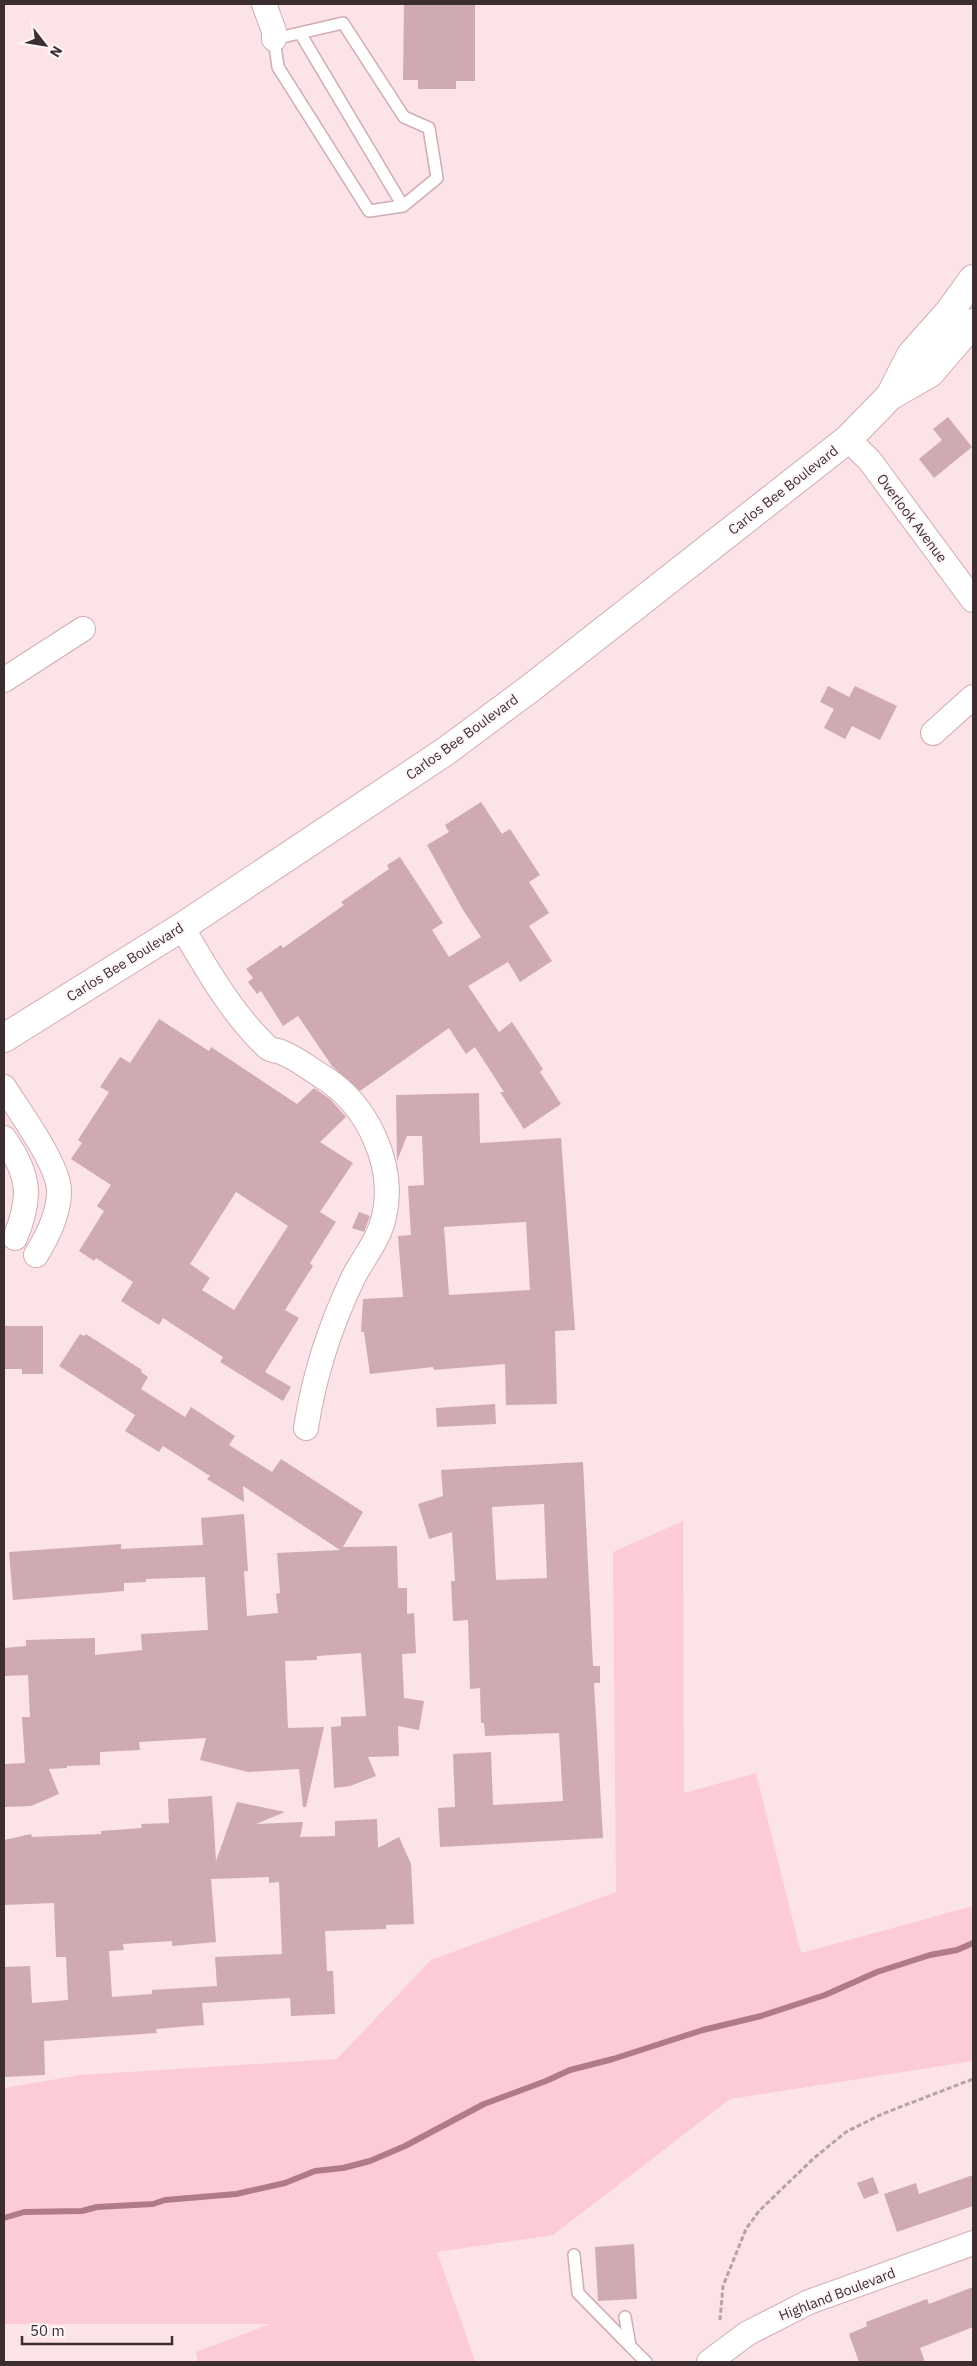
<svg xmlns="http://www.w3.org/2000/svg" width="977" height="2366" font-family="'IBM Plex Sans',sans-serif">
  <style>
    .green { fill: #fccbd6 }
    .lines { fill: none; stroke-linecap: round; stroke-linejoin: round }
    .stream { stroke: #b07a88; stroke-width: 6 }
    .building { fill: #cfaab2; fill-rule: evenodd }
    .service-casing { stroke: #d1acb4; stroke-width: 14 }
    .minor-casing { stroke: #d1acb4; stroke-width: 26 }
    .secondary-casing { stroke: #d1acb4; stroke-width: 30 }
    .path { stroke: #b7a2a7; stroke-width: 3; stroke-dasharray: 5 2.5; stroke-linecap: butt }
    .service { stroke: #fff; stroke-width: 11 }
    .minor { stroke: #fff; stroke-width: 24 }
    .secondary { stroke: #fff; stroke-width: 28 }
    .labels { text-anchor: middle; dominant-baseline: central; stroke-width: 4; stroke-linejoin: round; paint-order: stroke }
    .street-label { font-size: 14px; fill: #3c2d31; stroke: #fdf5f7 }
  </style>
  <rect width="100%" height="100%" fill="#fbe3e8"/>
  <path class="green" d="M683,1521L684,1793L756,1773L801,1953L973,1906V2061L730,2099L553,2235L437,2252L475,2361L198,2362L196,2352L271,2324H4V2088L80,2075L337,2059L431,1960L616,1892L613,1552Z"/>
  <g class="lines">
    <path class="stream" d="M4,2218L24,2212L82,2211L97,2207L153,2204L165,2200L236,2194L285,2183L315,2171L343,2168L370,2161L405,2146L484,2104L546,2081L570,2070L613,2059L703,2030L761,2016L825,1995L877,1972L930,1955L957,1950L973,1943"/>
  </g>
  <path class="building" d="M404,4H475V81H456V89H418V80H403Z
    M948,417L972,447L934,478L919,459L942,440L933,429Z
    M828,686L849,697L855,686L897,706L880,740L852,726L845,739L824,728L834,709L820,702Z
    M481,802L502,834L510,829L540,875L529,882L549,913L529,926L552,961L520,982L508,962L468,986L499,1032L512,1022L543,1069L540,1072L561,1104L524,1129L500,1092H504L475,1047L466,1054L449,1028L360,1091L332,1066L298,1016L283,1026L261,991L257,994L248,982L253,978L246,969L281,945L283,948L344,905L341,902L389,869L387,865L400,857L443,923L432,930L449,957L481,937L463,910L427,845L449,832L445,825Z
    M159,1019L209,1051L211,1047L297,1104L314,1088L330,1099L346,1117L320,1142L353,1163L320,1212L336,1222L310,1263L313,1266L285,1310L299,1318L265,1372L291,1387L283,1401L220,1362L223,1357L163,1318L159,1325L121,1301L133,1282L96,1258L94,1261L79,1251L104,1211L97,1206L111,1185L71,1159L82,1143L78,1140L109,1092L100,1087L120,1057L130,1063ZM236,1192L288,1226L234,1310L202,1290L210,1278L190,1264Z
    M479,1093L480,1143L561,1138L575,1330L555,1331L557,1404L506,1405L505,1364L434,1370L433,1367L370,1374L364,1332H361L363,1299L403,1297L398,1236L411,1235L408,1186L424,1185L422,1136H407L397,1161L396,1095ZM526,1222L530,1290L449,1295L444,1227Z
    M359,1212L370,1216L364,1232L352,1228Z
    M4,1326H43V1374H22V1369H4Z
    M80,1334L84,1336L86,1334L142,1370L141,1372L148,1377L141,1389L185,1417L191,1407L235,1436L229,1445L272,1472L281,1459L363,1512L343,1547L397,1546L398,1588H407V1614L414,1613L416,1653L402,1654L404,1698L424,1701L419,1730L398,1726L399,1756L368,1757L376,1776L350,1786L334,1788L331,1727L341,1726V1717L366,1716L361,1653L317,1656V1660L285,1661L288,1728L324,1727L306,1807H303L299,1769L248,1772L200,1760L206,1738L139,1742L140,1750L100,1752V1765L67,1766V1768L49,1769L59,1794L31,1806L4,1807V1764L25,1763L22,1717H30L28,1675L4,1676V1648L26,1646V1640L95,1638V1655L142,1650L141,1634L208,1630L205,1577L146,1579V1582L124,1583V1591L13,1600L9,1552L121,1544V1549L203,1545L201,1518L244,1514L248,1571H244L247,1616L278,1613L276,1594L280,1593L277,1553L340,1550L243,1486L244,1502L207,1479L210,1476L163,1446L159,1452L125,1431L135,1415L59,1366Z
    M495,1404L496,1424L437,1427L436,1408Z
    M583,1462L593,1666H600V1683H594L603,1838L440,1847L438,1808L455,1807L453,1754L491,1752L493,1805L563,1801L559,1733L485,1736L484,1723H481L480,1688L470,1689L468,1620L453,1621L451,1581H455L452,1532L429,1539L418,1504L443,1496L441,1470ZM544,1504L547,1578L496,1580L492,1507Z
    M212,1796L216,1861L237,1802L285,1812L256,1824L303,1822L300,1837L335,1836V1821L377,1819L378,1848L399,1837L411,1864L414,1924L386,1925V1929L325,1931L327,1971H333L335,2014L291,2016L290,1998L202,2003L204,2025L156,2029L157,2033L44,2041L45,2075L5,2077L4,1967L30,1966L32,2003L68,2000L66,1957H56L54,1903L4,1905V1840L31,1834L32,1837L101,1834V1831L142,1828L141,1824L169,1823L168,1799ZM269,1877V1883L279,1882L282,1954L215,1957L217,1986L152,1990V1994L112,1997L109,1951L124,1950L123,1944L172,1941V1946L216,1942L211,1879Z
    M973,2175V2206L897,2232L884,2194L916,2183L919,2194Z
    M873,2177L879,2193L864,2199L857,2183Z
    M634,2244L637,2299L598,2301L595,2247Z
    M973,2287V2327L920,2348L925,2362H859L849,2334L867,2326L866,2322L927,2299L929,2304Z"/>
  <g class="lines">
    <g class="service-casing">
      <path id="service" d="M343,23L404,117L429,128L437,178L403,206L369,211L278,67L274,39Z
        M300,33L403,206
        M574,2255L578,2293L630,2346
        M625,2317L630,2346L646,2362"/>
    </g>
    <g class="minor-casing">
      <path id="minor" d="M264,4L274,31V39
        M848,439L870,461L973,600
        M4,680L83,629
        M933,733L973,697
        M182,927C206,968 232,1014 267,1047C271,1051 276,1050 281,1052C295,1057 310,1069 323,1077C368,1105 396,1166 384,1217C379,1240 363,1258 353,1278C330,1326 314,1375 306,1428
        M4,1087C19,1111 59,1165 59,1191C59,1214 48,1236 36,1255
        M4,1138C30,1175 32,1197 15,1238
        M709,2362L748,2333L809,2302L973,2243"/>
    </g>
    <g class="secondary-casing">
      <path id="secondary" d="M890,396L911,355L950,311L973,279
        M4,1038L182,927L446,751L532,687L848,439L890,396L930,373L973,323"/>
    </g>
    <path class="path" d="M720,2320L723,2286L746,2229L759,2211L814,2158L846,2132L882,2114L973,2079"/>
    <use href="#service" class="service"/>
    <use href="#minor" class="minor"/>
    <use href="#secondary" class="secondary"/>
  </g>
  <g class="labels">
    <g class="street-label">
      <text transform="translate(783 490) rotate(-38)">Carlos Bee Boulevard</text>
      <text transform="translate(912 518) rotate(53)">Overlook Avenue</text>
      <text transform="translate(462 737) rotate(-36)">Carlos Bee Boulevard</text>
      <text transform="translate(125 962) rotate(-32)">Carlos Bee Boulevard</text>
      <text transform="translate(837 2294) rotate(-21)">Highland Boulevard</text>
    </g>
  </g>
  <rect width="977" height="2366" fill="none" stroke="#3c2d31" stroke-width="10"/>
  <g transform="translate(45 45) rotate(121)" stroke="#fdf5f7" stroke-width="4" paint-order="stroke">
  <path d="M0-4L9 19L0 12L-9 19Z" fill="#3c2d31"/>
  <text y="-8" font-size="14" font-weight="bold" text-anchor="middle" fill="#3c2d31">N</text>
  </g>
  <path d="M22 2336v8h150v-8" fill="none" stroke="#3c2d31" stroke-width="2.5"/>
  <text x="30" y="2336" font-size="15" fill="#3c2d31" stroke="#fdf5f7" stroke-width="4" paint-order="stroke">50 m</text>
</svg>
